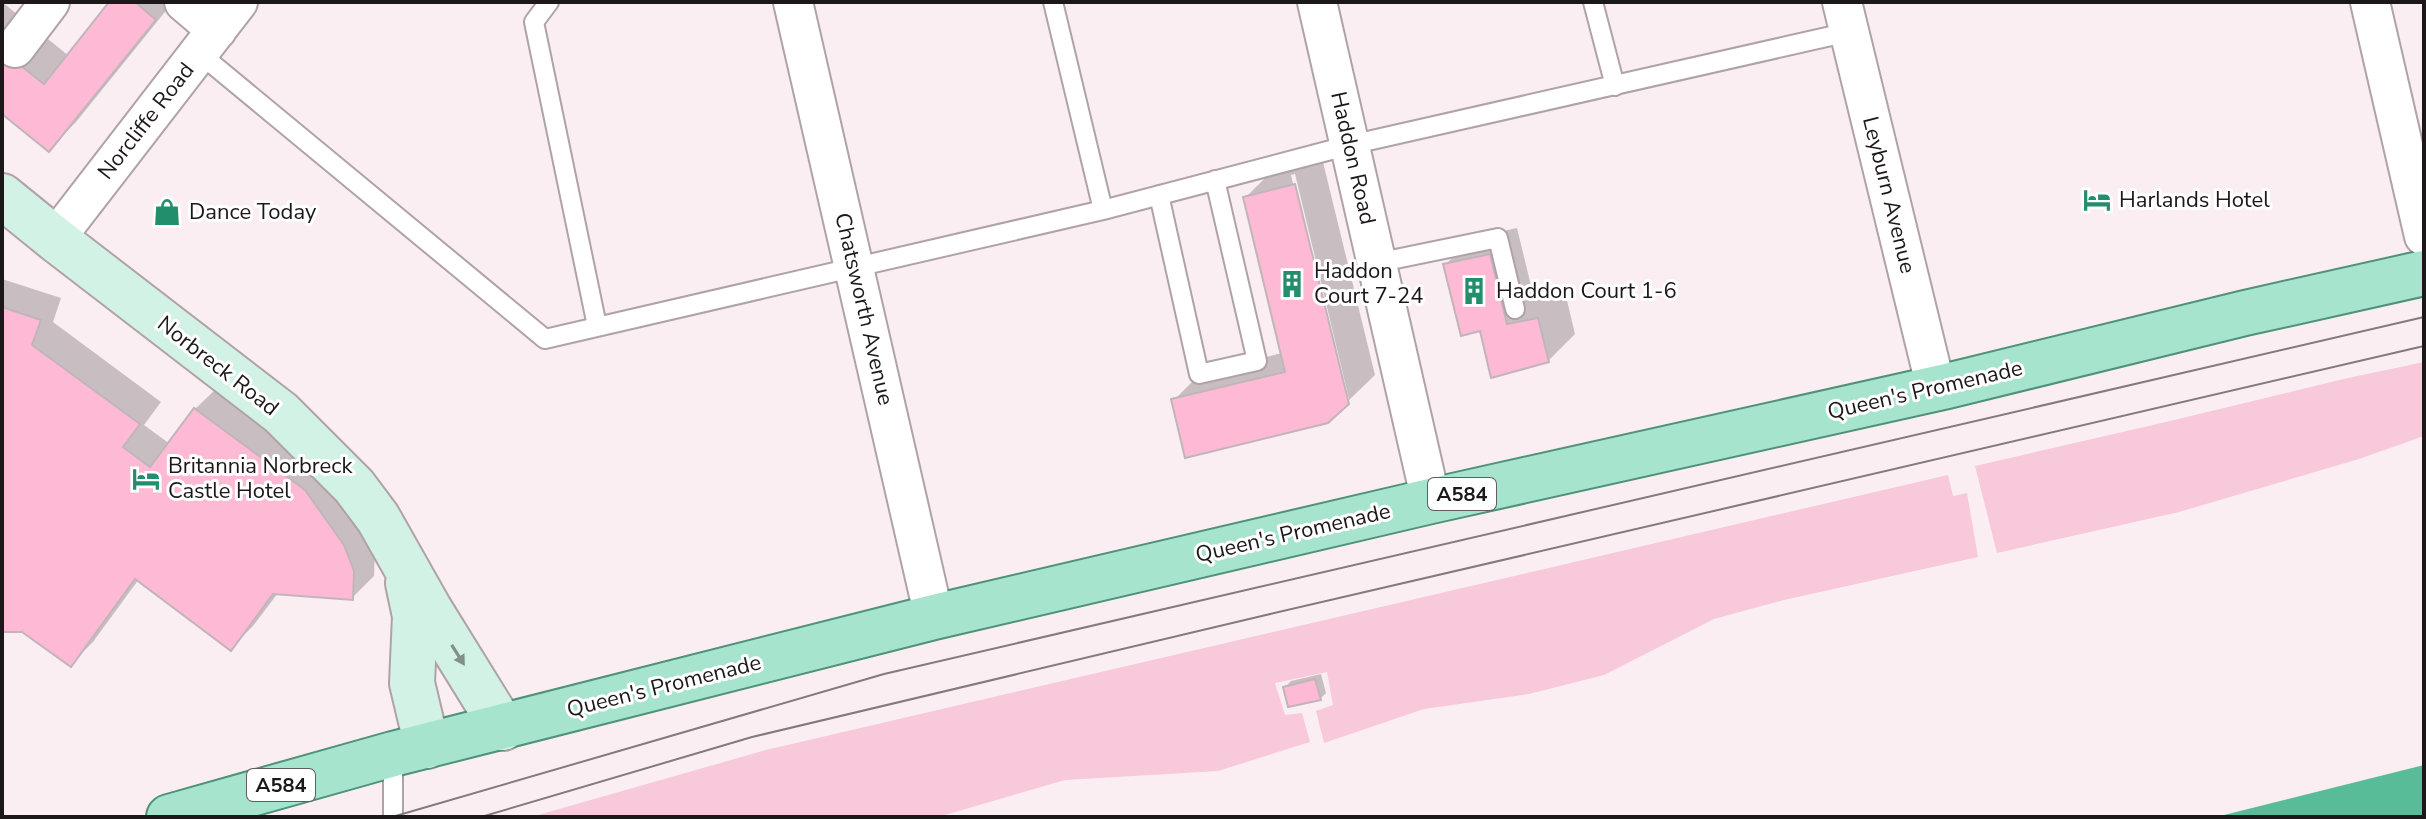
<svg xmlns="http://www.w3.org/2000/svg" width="2426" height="819" font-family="'Nunito Sans',sans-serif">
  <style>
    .green { fill: #f8c8db }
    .water { fill: #59bc98 }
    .shadow { fill: #0003; fill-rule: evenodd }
    .building { fill: #feb9d5; stroke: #c1b5ba; stroke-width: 2 }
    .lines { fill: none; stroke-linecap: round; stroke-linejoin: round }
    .lane-casing { stroke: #afa3a8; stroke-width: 22 }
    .street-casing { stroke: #afa3a8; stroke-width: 42 }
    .secondary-casing { stroke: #afa3a8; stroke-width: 48 }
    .primary-casing { stroke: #4f9179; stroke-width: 48 }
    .lane { stroke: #fff; stroke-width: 18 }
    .street { stroke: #fff; stroke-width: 38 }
    .secondary { stroke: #d3f2e6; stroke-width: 44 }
    .primary { stroke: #a6e4cd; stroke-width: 44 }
    .tram { stroke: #827a7d; stroke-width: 2 }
    .oneway { fill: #81908a }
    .labels { text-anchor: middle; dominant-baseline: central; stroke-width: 6; stroke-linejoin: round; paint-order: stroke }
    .shield { fill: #fff; stroke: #605d5f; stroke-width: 2 }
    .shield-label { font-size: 20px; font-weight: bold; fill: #1c181a }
    .street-label { font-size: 22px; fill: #1c181a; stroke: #fff }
    .poi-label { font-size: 22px; fill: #1c181a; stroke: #fff; text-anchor: start }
  </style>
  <rect width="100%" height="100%" fill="#fbeef2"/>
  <path class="green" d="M2424,362V436L2359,459L2179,512L1997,553L1975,466L2166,422L2348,378Z
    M1948,475L1953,496L1967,493L1978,557L1784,600L1714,619L1604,675L1529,694L1424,709L1324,743L1316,711L1333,705L1327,672L1275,683L1285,715L1302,713L1310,742L1218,771L1065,780L938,817H531L766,750Z"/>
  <path class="water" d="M2424,765V817H2216Z"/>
  <path class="shadow" d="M2,2L69,56L111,2H173L76,122L49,149L2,111Z
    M1322,158L1375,375L1347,402L1174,400L1201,373L1282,353L1245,198L1272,171ZM1295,174L1349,399H1345L1291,175Z
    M1517,228L1534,298L1565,292L1575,334L1548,361L1482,329L1445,265L1472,238Z
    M2,279L61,298L53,322L161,402L144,425L170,444L195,409L217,388L326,468L375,549L374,576L352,598L278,593L253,626L231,648L139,579L93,642L71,664L23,630H2Z
    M1321,674L1326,693L1320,699L1285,687L1291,681Z"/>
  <path class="building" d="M109,2H135L156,20L49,152L2,114V51L44,84Z
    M1295,184L1349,404L1328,423L1185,458L1171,399L1285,372L1243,197Z
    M1490,254L1507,324L1538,318L1549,362L1491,378L1480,331L1461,336L1443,264Z
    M2,307L41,320L32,345L140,424L123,447L150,467L194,408L305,490L344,545L354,571L353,600L273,594L231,651L135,579L71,667L22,632H2Z
    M1315,679L1321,700L1288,707L1283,687Z"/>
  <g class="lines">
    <g class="lane-casing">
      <path id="lane" d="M549,2L534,22L597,326
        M1053,2L1103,210
        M1593,2L1615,86
        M199,53L545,339L1103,210L1350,145L1849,32
        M1159,195L1199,374L1257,361L1215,180
        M1376,263L1498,238L1515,309
        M393,817V754"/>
    </g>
    <g class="street-casing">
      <path id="street" d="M184,2L217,30
        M793,2L934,617
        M1317,2L1431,501
        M1842,2L1936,388
        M2370,2L2424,236
        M15,48L50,2
        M55,239L238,2"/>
    </g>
    <g class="secondary-casing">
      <path id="secondary" d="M2,196L55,239L281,413L354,486L378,518L430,610L503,728
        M408,583L415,616L412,683L427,746"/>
    </g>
    <g class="primary-casing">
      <path id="primary" d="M169,817L393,754L934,617L1431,501L1947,386L2245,313L2424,273"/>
    </g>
    <use href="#lane" class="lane"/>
    <use href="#street" class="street"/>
    <use href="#secondary" class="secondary"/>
    <use href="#primary" class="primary"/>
    <path class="tram" d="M392,817L884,674L2424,317
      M481,817L752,737L1266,615L2424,346"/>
  </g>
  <defs><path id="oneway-solid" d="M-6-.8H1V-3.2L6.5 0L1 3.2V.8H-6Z" transform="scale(2)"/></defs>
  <use class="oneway" href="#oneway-solid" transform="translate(458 655) rotate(58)"/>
  <defs>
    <g id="hotel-bare" transform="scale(2.16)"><path d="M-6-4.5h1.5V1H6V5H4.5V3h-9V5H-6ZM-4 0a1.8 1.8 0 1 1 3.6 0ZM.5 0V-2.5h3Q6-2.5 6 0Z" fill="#238e6c" stroke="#fff" stroke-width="2.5" paint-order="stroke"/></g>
    <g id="shop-bare" transform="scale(2.16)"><path d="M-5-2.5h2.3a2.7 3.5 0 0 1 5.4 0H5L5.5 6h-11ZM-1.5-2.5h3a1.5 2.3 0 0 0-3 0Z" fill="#238e6c" stroke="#fff" stroke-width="2.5" paint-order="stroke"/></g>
    <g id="building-bare" transform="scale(2.16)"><path d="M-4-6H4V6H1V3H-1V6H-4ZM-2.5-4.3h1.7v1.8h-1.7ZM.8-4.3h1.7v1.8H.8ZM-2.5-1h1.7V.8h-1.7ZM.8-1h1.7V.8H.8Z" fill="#238e6c" stroke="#fff" stroke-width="2.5" paint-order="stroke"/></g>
  </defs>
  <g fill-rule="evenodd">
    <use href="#hotel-bare" x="2097" y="200"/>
    <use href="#shop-bare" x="167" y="212"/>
    <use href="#building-bare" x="1292" y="284"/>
    <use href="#building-bare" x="1474" y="291"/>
    <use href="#hotel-bare" x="146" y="479"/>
  </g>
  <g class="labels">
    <g class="shield">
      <rect x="1428" y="478" width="68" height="32" rx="6"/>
      <rect x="247" y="769" width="68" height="32" rx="6"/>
    </g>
    <g class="shield-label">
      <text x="1462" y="494">A584</text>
      <text x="281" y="785">A584</text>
    </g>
    <g class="street-label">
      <text transform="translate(146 121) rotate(-52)">Norcliffe Road</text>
      <text transform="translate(1353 158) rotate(77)">Haddon Road</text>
      <text transform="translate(1889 195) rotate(76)">Leyburn Avenue</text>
      <text transform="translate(864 309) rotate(77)">Chatsworth Avenue</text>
      <text transform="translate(218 366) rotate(38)">Norbreck Road</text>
      <text transform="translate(1925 390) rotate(-13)">Queen's Promenade</text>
      <text transform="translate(1293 533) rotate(-13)">Queen's Promenade</text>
      <text transform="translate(664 686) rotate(-14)">Queen's Promenade</text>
    </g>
    <g class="poi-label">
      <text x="2119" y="200">Harlands Hotel</text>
      <text x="189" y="212">Dance Today</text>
      <text x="1314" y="271">Haddon<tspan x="1314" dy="25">Court 7-24</tspan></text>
      <text x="1496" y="291">Haddon Court 1-6</text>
      <text x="168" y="466">Britannia Norbreck<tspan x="168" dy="25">Castle Hotel</tspan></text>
    </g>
  </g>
  <rect width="2426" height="819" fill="none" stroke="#1c181a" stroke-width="8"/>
</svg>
